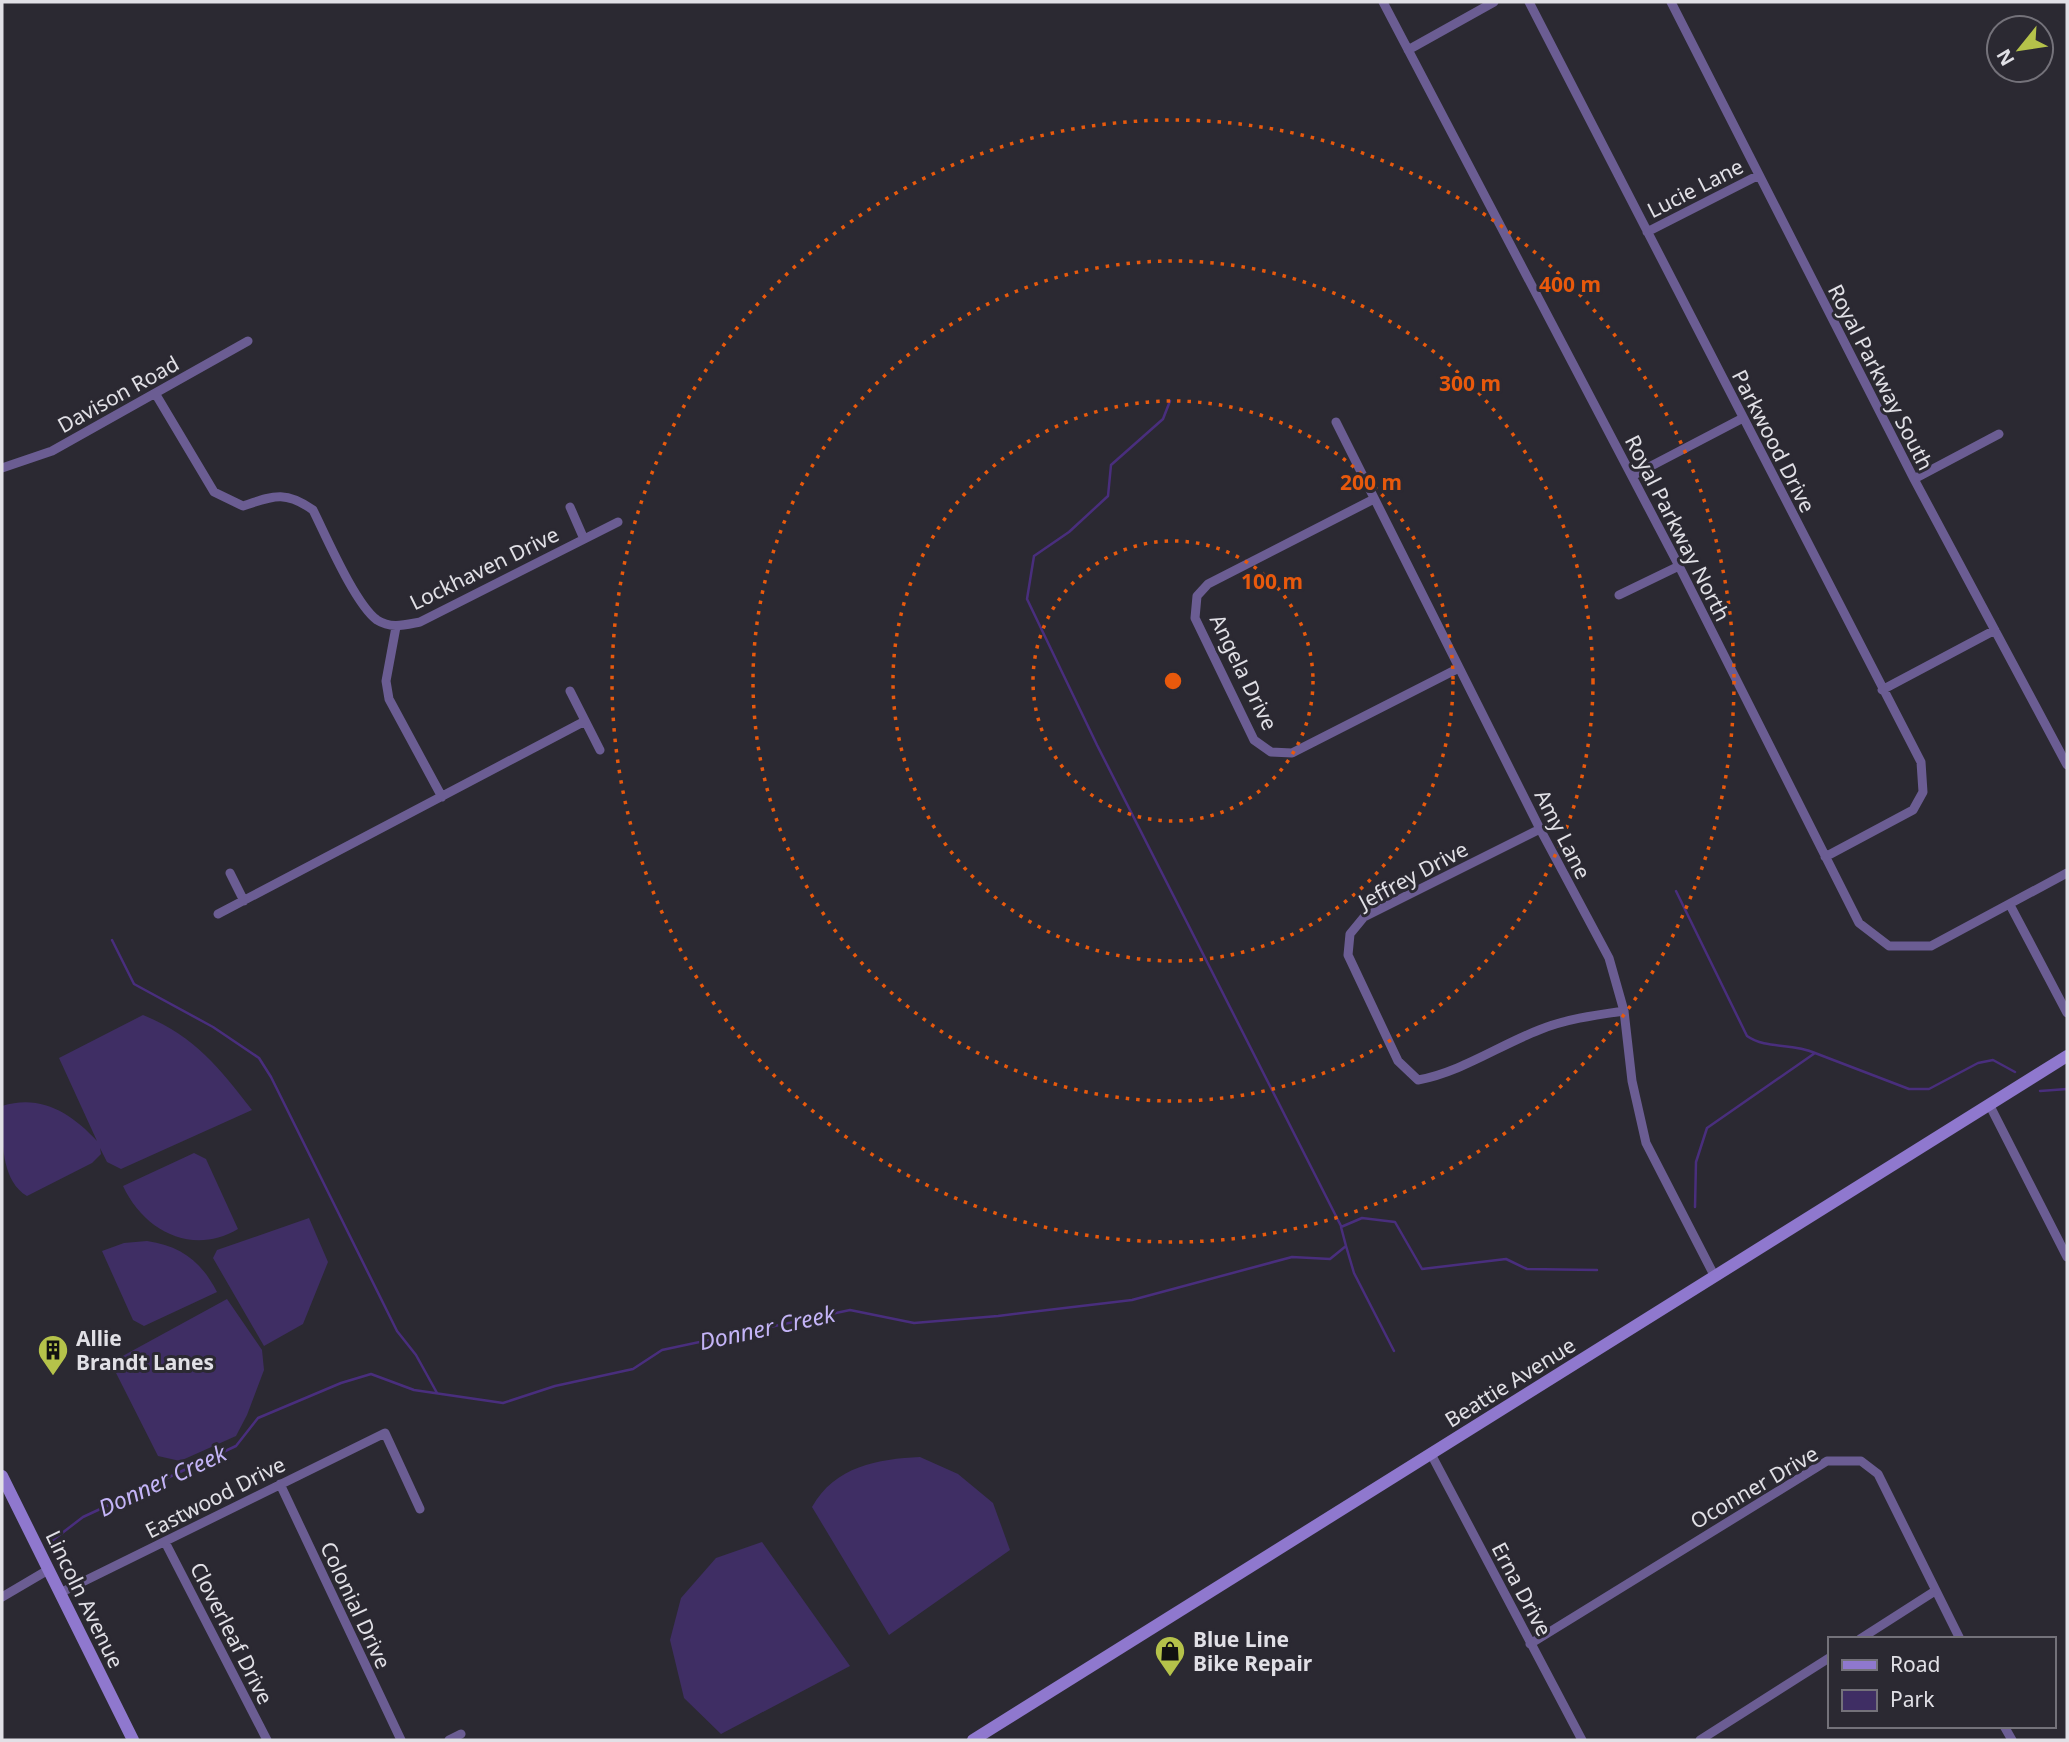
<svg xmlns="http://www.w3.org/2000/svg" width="2069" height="1742" font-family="'Noto Sans',sans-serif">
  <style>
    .green { fill: #3f2e64 }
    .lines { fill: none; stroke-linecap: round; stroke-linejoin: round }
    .stream { stroke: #492e7d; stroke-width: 2.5 }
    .street { stroke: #6b5d93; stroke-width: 9 }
    .secondary { stroke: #8f78ce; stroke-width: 12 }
    .ring { fill: none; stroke: #e8590c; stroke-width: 3.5; stroke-dasharray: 3.5 7 }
    .labels { text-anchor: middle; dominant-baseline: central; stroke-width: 6; stroke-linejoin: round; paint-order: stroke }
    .street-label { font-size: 21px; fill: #e1e0e6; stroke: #2b2932 }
    .poi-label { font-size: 21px; font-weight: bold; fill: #e1e0e6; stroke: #2b2932; text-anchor: start }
    .water-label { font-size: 23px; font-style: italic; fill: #c4b4f7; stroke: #2b2932 }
    .centre { fill: #e8590c; stroke: #2b2932; stroke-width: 3.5 }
    .ring-label { font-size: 21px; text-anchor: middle; font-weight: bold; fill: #e8590c; stroke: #2b2932; stroke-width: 6; stroke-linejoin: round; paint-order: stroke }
  </style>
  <rect width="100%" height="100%" fill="#2b2932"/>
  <path class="green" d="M143,1015C194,1036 219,1067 252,1110L121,1169L107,1162L100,1148L101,1154L92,1163L27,1196C0,1180 2,1137 2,1106C41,1094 71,1113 97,1141L59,1058Z
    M194,1153L206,1159L238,1229C192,1256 144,1231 123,1186Z
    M309,1218L328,1262L303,1324L264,1346L213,1258L217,1250Z
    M147,1241C181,1246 201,1261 217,1292L144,1326L133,1320L102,1251L124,1243Z
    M227,1299L262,1350L264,1370L247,1415L236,1436L180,1461L158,1456L114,1369L119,1358Z
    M920,1457L958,1474L993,1503L1010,1550L889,1635L812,1507C835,1466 878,1459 920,1457Z
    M762,1542L850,1666L721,1734L684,1698L670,1640L681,1598L716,1558Z"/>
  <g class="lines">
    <path class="stream" d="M1170,401L1163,419L1111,465L1108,496L1069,532L1034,556L1027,599L1097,745L1341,1226
      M1676,891L1747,1036C1767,1050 1791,1042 1815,1053
      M112,940L134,984L213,1027L259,1058L271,1077L397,1331L416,1355L437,1393
      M2040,1091L2067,1089
      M1695,1207L1696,1162L1707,1128L1815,1053L1909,1089H1929L1978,1063L1993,1060L2015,1072
      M1346,1246L1354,1273L1394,1351
      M53,1540L83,1517L236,1446L258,1418L341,1383L371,1374L414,1390L503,1403L555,1386L633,1369L662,1350L850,1310L914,1323L998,1316L1132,1300L1292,1257L1330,1259L1346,1246L1341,1227L1362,1218L1395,1222L1422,1269L1506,1259L1527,1269L1597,1270"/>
    <path class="street" d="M1383,2L1679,566L1859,923L1889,946H1931L2067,873
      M1529,2L1921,762L1923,792L1913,810L1825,857
      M1671,2L1914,479L2067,765
      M1408,50L1494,2
      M1647,232L1759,175
      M155,393L214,492L243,506C273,496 285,490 313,510C326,536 355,604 377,620C391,629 404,625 420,622L618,522
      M1336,422L1540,829L1609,958L1624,1011L1632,1081L1646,1143L1715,1277
      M2,468L52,451L248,341
      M1632,476L1743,418
      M1914,479L1999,434
      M1374,499L1208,584L1197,596L1195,618L1254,740L1271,752L1292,753L1459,668
      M570,507L584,539
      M1619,595L1679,566
      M396,627L386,681L389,699L442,797
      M1882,690L1995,630
      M570,691L600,750
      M1540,829L1364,917L1350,934L1348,955L1398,1061L1418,1080C1461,1072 1498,1046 1539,1030C1566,1019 1596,1015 1624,1011
      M230,873L244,901
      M2010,905L2067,1013
      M218,914L585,721
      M1990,1106L2067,1257
      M1431,1454L1582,1740
      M280,1484L401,1740
      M165,1542L267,1740
      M60,1593L385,1433L420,1509
      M2,1597L48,1570
      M1860,1639L1935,1591
      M1530,1644L1827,1461H1861L1878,1474L1960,1639
      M2004,1726L2012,1740
      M449,1740L461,1734
      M1700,1740L1829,1658"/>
    <path class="secondary" d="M2,1476L133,1740
      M973,1740L2067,1056"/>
  </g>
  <g class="ring">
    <circle cx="1173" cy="681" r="140"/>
    <circle cx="1173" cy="681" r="280"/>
    <circle cx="1173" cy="681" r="420"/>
    <circle cx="1173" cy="681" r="561"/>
  </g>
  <defs>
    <g id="building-pin" transform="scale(1.575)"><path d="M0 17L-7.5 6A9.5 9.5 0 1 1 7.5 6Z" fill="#b5c24a" stroke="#2b2932"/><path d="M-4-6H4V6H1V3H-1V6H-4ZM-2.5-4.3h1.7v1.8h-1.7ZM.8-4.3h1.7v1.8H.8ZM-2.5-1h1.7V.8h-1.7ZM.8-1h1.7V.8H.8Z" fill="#111"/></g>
    <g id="shop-pin" transform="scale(1.575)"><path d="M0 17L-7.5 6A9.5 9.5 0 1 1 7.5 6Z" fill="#b5c24a" stroke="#2b2932"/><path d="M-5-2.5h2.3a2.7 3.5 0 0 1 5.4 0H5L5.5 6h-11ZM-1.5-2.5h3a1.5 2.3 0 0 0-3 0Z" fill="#111"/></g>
  </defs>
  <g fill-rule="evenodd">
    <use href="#building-pin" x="53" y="1350"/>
    <use href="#shop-pin" x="1170" y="1651"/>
  </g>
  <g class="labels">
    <g class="street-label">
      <text transform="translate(1695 188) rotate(-27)">Lucie Lane</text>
      <text transform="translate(1881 377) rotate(63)">Royal Parkway South</text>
      <text transform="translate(118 394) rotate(-29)">Davison Road</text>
      <text transform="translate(1774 441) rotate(63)">Parkwood Drive</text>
      <text transform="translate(1678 528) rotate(63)">Royal Parkway North</text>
      <text transform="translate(484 568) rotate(-26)">Lockhaven Drive</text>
      <text transform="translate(1244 672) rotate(64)">Angela Drive</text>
      <text transform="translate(1563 834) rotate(63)">Amy Lane</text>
      <text transform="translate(1413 875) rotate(-28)">Jeffrey Drive</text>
      <text transform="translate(1510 1382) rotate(-32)">Beattie Avenue</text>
      <text transform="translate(1754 1487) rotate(-30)">Oconner Drive</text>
      <text transform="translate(215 1497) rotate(-27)">Eastwood Drive</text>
      <text transform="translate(1522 1589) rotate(62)">Erna Drive</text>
      <text transform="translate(85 1599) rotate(64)">Lincoln Avenue</text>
      <text transform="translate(356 1605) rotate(65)">Colonial Drive</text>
      <text transform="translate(232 1633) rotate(63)">Cloverleaf Drive</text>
    </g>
    <g class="poi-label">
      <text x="76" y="1338">Allie<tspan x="76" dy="24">Brandt Lanes</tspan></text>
      <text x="1193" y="1639">Blue Line<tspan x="1193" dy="24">Bike Repair</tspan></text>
    </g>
    <g class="water-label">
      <text transform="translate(767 1327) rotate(-12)">Donner Creek</text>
      <text transform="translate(162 1480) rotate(-25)">Donner Creek</text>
    </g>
  </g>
  <circle cx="1173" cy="681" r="10" class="centre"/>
  <g class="ring-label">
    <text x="1570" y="292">400 m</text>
    <text x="1470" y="391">300 m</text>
    <text x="1371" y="490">200 m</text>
    <text x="1272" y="589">100 m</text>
  </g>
  <rect width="2069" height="1742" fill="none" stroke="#e1e0e6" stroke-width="7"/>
  <rect x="1828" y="1637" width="228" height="91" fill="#2b2932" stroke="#74727a" stroke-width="2"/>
  <rect x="1842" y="1660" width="35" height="10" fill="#8f78ce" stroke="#74727a" stroke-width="2"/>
  <text x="1890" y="1672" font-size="21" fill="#e1e0e6">Road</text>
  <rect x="1842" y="1690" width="35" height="21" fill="#3f2e64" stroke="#74727a" stroke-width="2"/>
  <text x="1890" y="1707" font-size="21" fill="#e1e0e6">Park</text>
  <g transform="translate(2020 49) rotate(240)"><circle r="33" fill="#2b2932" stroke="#74727a" stroke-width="2"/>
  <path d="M0-5L12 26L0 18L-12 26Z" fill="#b5c24a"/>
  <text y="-10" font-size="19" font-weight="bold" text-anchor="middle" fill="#e1e0e6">N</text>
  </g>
</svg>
